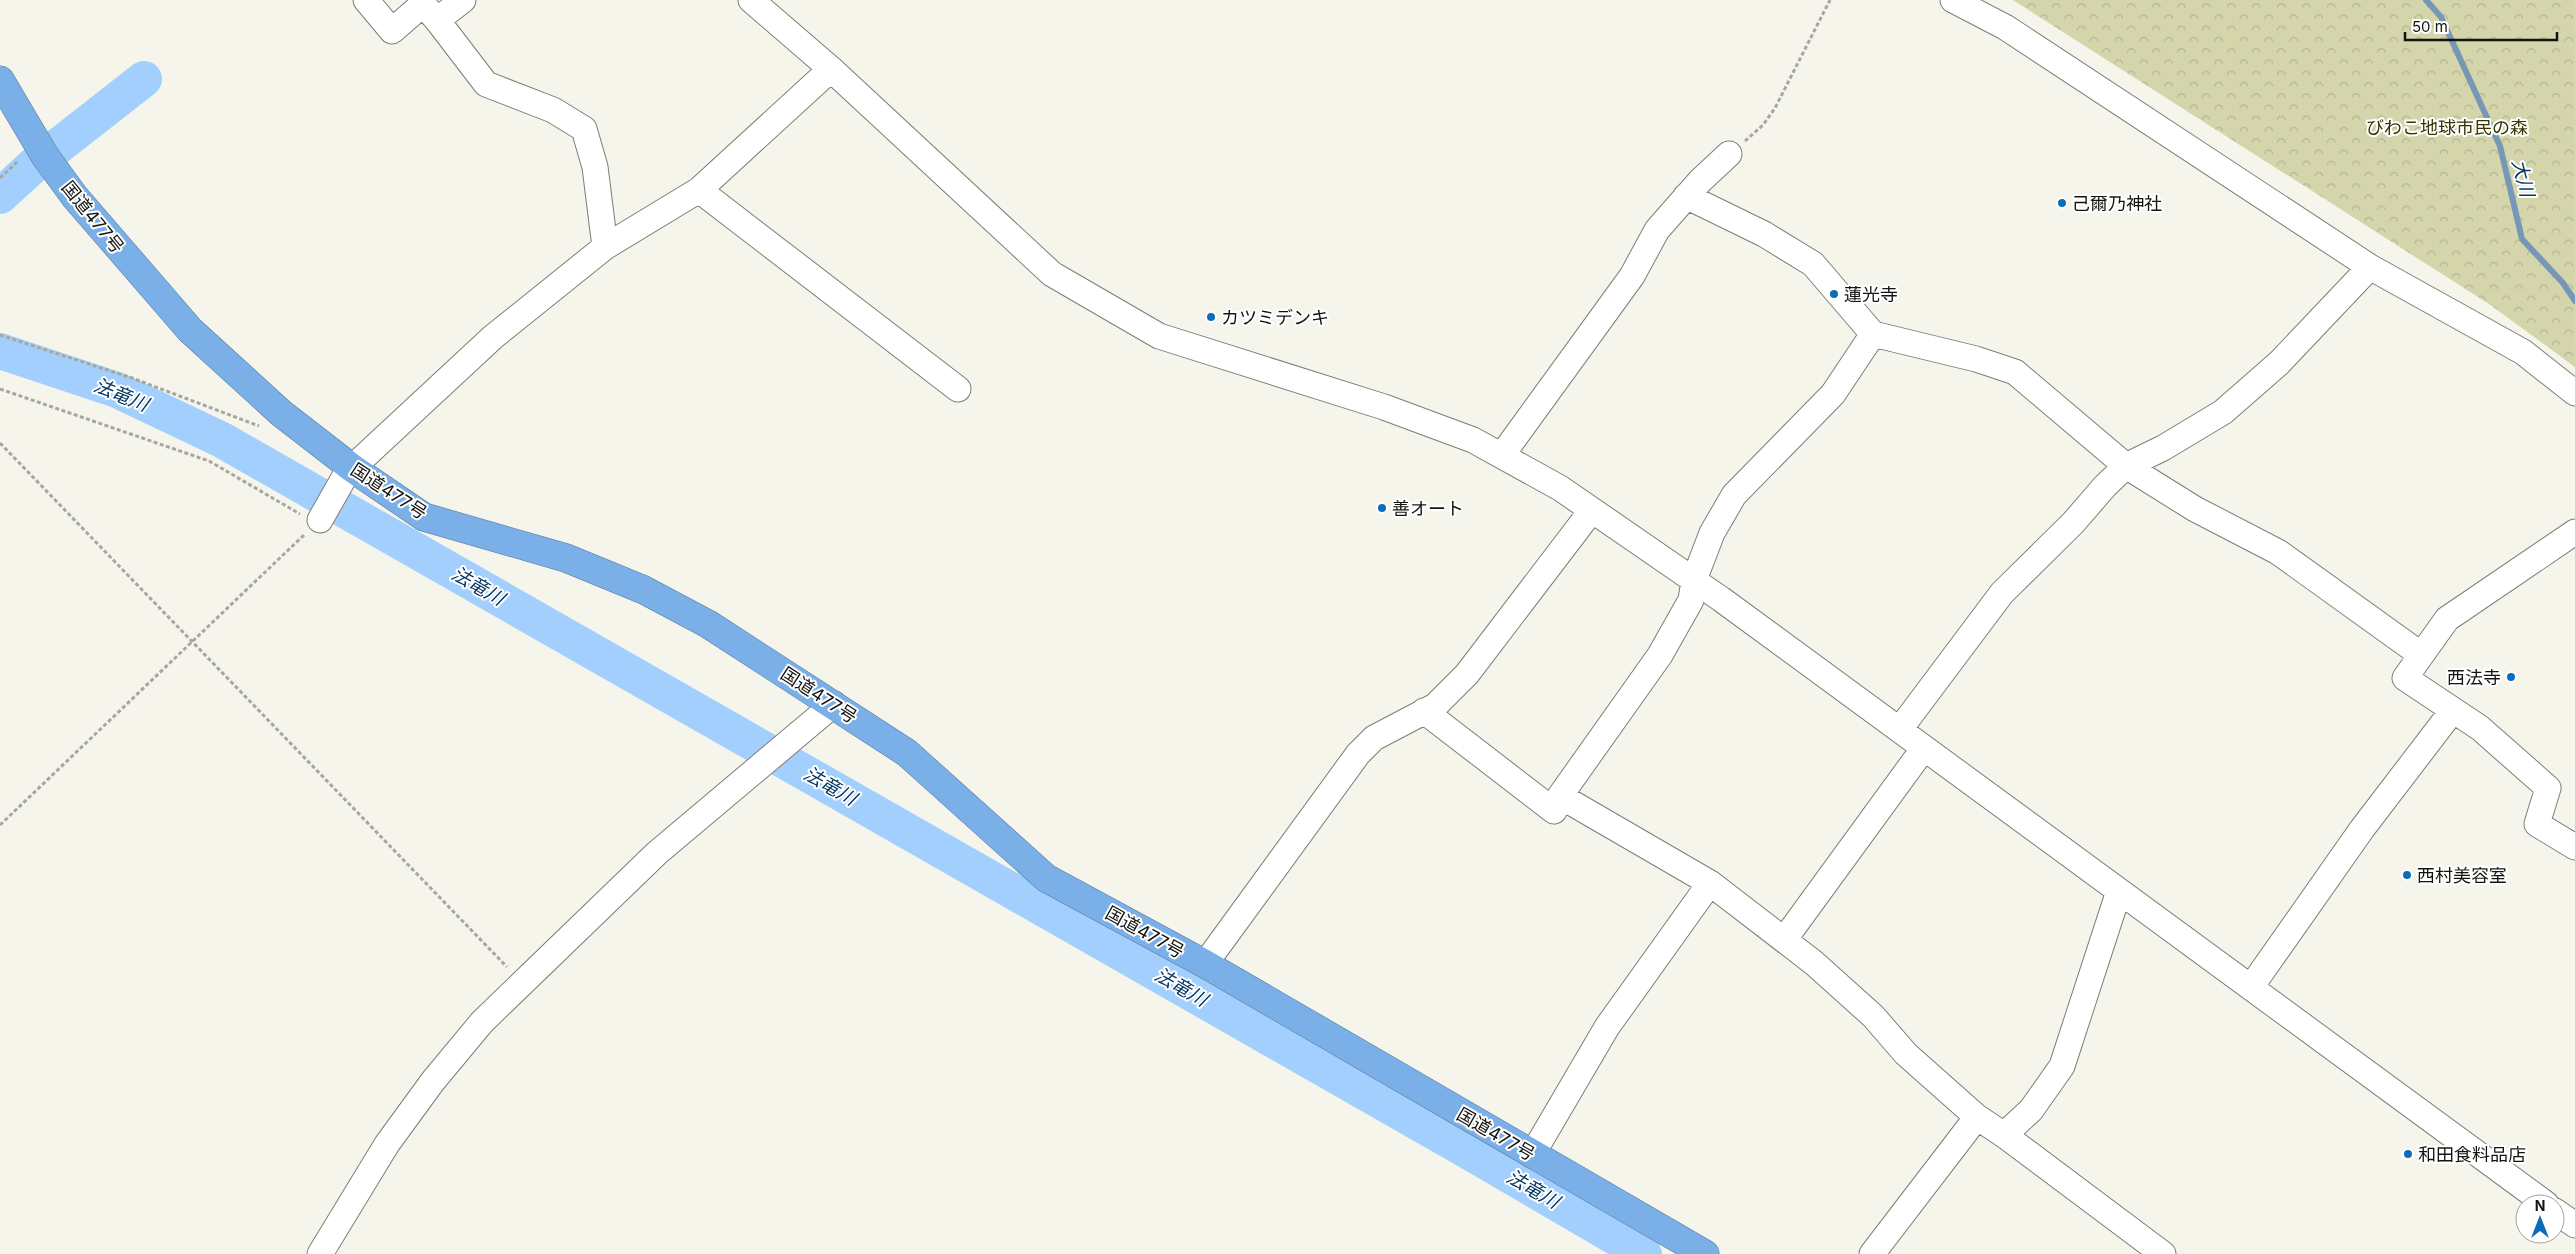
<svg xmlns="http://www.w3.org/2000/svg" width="2575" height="1254" font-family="Inter,'Noto Sans JP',sans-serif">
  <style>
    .park { fill: url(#park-crowns) }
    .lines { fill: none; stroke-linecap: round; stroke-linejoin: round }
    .stream { stroke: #7797b6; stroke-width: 6 }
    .river { stroke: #a2cffd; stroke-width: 36 }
    .minor-casing { stroke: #7d7e76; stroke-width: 27 }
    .highway-casing { stroke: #56799c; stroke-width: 29 }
    .path { stroke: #a7a7a0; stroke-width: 3; stroke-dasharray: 4 2.5; stroke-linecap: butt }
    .minor { stroke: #fff; stroke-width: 25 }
    .highway { stroke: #7ab0e7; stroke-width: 28 }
    .poi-dot { fill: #0b6db9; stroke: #fff; stroke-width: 2 }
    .labels { text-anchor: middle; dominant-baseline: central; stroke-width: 4; stroke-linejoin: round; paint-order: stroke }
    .park-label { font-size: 18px; fill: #353402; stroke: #fff }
    .poi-label { font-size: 18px; fill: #131310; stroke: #fff; text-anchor: start }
    .street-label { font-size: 18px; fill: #131310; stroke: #fff }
    .water-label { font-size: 19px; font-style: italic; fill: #063862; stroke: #fff }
  </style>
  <defs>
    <pattern id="park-crowns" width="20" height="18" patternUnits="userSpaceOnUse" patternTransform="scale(1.25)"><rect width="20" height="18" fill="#d4d5ab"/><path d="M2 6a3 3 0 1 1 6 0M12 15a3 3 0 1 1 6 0" fill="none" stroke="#b5b692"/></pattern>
  </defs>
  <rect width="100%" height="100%" fill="#f5f5ec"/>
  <path class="park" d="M2013,0H2575V367L2489,304Z"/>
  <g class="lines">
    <path class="stream" d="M2426,0L2441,17L2500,146L2522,239L2563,283L2575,301"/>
    <path class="river" d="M57,147L144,79
      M0,196L34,165
      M0,351L117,390L222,440L1468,1151L1644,1254"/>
    <g class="minor-casing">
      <path id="minor" d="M366,0L392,31L423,4L437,20
        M463,0L437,20L486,84L553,110L584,129L595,167L605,247
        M751,0L831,69L1052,274L1159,336L1384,407L1473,440L1560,488L1721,599L2546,1204
        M1953,0L2005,27L2370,267L2523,352L2575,393
        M699,190L958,389
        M1686,196L1764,234L1813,264L1873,334L1976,359L2015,372L2126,466L2195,509L2278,552L2420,654
        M1502,455L1632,276L1657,230L1700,181L1729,154
        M320,520L345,476L352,468L493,337L605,247L699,190L831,69
        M2575,532L2447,619L2405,678L2480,728L2548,788L2537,824L2575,847
        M1424,711L1554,811L1560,796L1660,655L1691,600L1694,580L1712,533L1734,495L1833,394L1873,334
        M1900,729L2002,593L2073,523L2105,486L2126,466L2163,448L2223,412L2279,363L2370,267
        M1560,796L1710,883
        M1784,940L1924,748
        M1205,964L1358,754L1374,738L1435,706L1467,674L1592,510
        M2251,987L2362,829L2453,710
        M2004,1135L2031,1110L2062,1066L2119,891
        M1532,1155L1607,1027L1710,883L1814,963L1873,1016L1906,1054L1977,1117L2004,1135L2163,1254
        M2555,1211L2575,1225
        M320,1254L387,1144L433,1081L482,1022L657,853L834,704
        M1872,1254L1977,1117"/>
    </g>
    <g class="highway-casing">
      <path id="highway" d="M0,80L45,156L75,197L190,330L281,413L352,468L424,517L566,558L644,590L708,624L907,753L1046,878L1205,964L1705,1254"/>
    </g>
    <path class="path" d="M1745,141L1763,125L1775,108L1830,0
      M0,178L19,160
      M0,335L132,378L259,426
      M0,389L209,461L300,514
      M0,443L507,967
      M0,825L305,534"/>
    <use href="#minor" class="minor"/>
    <use href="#highway" class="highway"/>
  </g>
  <g class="poi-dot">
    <circle cx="2062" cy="203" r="5"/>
    <circle cx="1834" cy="294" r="5"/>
    <circle cx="1211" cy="317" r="5"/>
    <circle cx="1382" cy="508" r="5"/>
    <circle cx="2511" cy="677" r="5"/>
    <circle cx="2407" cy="875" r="5"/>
    <circle cx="2408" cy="1154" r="5"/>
  </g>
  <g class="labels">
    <g class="park-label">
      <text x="2447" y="127">びわこ地球市民の森</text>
    </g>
    <g class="poi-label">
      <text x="2072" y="203">己爾乃神社</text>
      <text x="1844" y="294">蓮光寺</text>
      <text x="1221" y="317">カツミデンキ</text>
      <text x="1392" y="508">善オート</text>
      <text x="2501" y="677" text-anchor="end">西法寺</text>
      <text x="2417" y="875">西村美容室</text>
      <text x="2418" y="1154">和田食料品店</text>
    </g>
    <g class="street-label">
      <text transform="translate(93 217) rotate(51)">国道477号</text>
      <text transform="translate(389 491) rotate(33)">国道477号</text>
      <text transform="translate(819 695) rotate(33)">国道477号</text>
      <text transform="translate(1145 932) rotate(29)">国道477号</text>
      <text transform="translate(1496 1134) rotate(30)">国道477号</text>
    </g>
    <g class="water-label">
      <text transform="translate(2523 178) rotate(76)">大川</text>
      <text transform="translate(121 395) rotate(22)">法竜川</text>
      <text transform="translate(478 586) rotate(30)">法竜川</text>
      <text transform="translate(830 786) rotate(30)">法竜川</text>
      <text transform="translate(1181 987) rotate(30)">法竜川</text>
      <text transform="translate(1533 1189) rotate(30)">法竜川</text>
    </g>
  </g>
  <g transform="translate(2540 1219)"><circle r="24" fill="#ffffff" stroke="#a1a19f"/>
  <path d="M0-4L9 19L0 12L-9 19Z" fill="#0b6db9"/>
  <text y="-8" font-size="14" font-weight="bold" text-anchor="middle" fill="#131310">N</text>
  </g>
  <path d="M2405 32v8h152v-8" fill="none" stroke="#131310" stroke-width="2.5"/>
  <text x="2412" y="32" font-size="15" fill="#131310" stroke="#ffffff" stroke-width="4" paint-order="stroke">50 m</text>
</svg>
